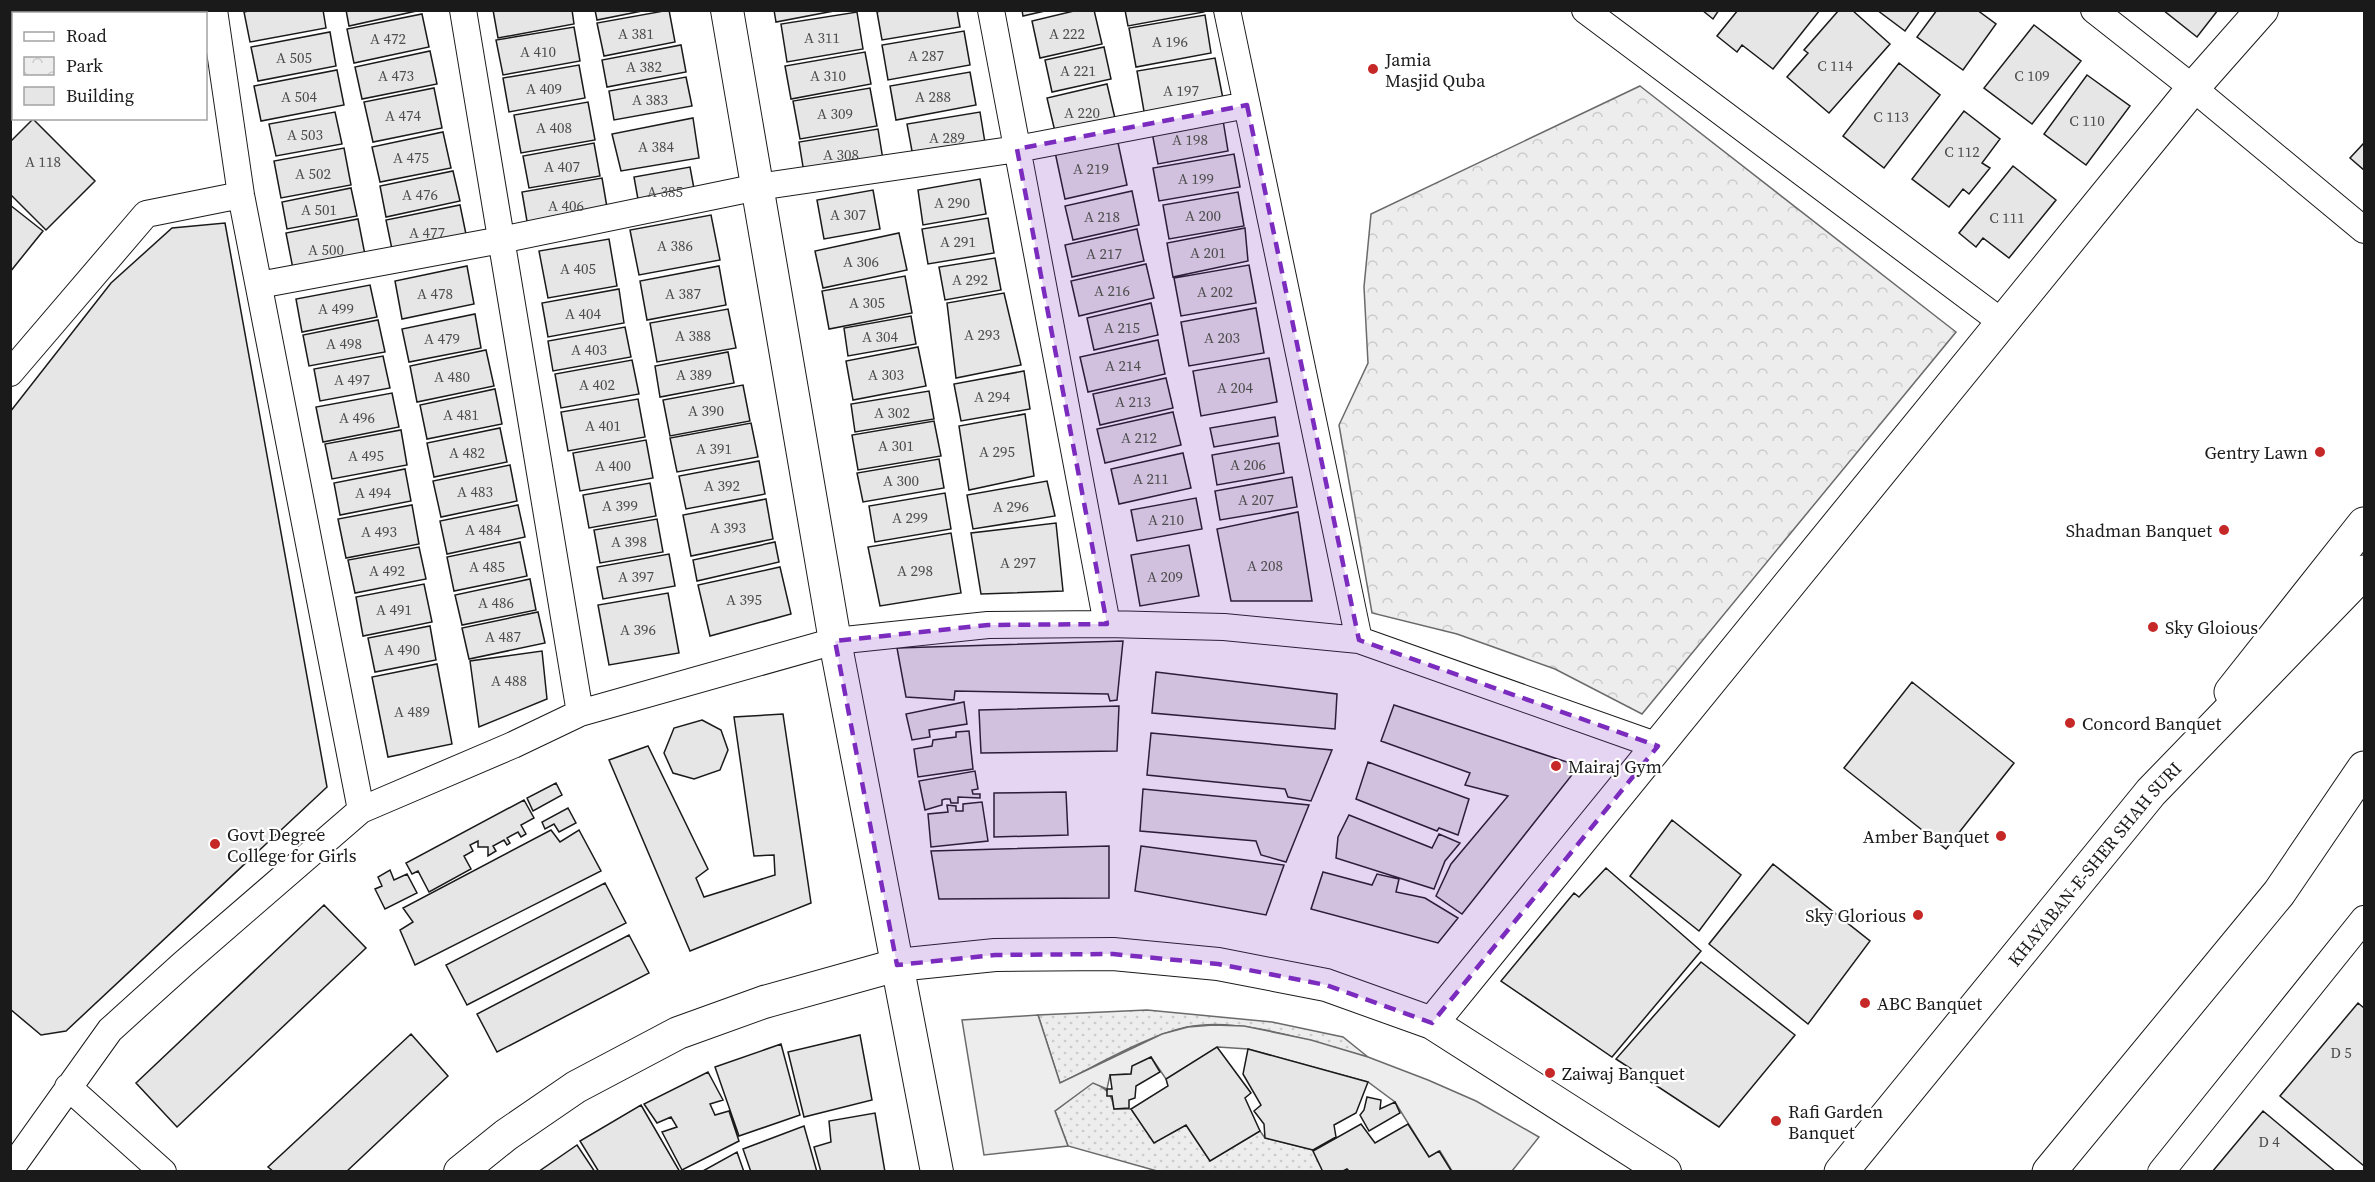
<svg xmlns="http://www.w3.org/2000/svg" width="2375" height="1182" font-family="'Source Serif 4',serif">
  <style>
    .grass { fill: url(#grass-dots); stroke: #6a6a6a; stroke-width: 1.5 }
    .park { fill: url(#park-crowns); stroke: #6a6a6a; stroke-width: 1.5 }
    .built { fill: #ededed; stroke: #6a6a6a; stroke-width: 1.5 }
    .building { fill: #e6e6e6; stroke: #1a1a1a; stroke-width: 1.5 }
    .lines { fill: none; stroke-linecap: round; stroke-linejoin: round }
    .minor-casing { stroke: #1a1a1a; stroke-width: 28 }
    .tertiary-casing { stroke: #1a1a1a; stroke-width: 34 }
    .secondary-casing { stroke: #1a1a1a; stroke-width: 35 }
    .primary-casing { stroke: #1a1a1a; stroke-width: 35 }
    .minor { stroke: #fff; stroke-width: 26 }
    .tertiary { stroke: #fff; stroke-width: 32 }
    .secondary { stroke: #fff; stroke-width: 33 }
    .primary { stroke: #fff; stroke-width: 33 }
    .marked { fill: #7b2cbf; fill-opacity: 0.2; stroke: #7b2cbf; stroke-width: 4.5; stroke-dasharray: 12 8; stroke-linejoin: round }
    .poi-dot { fill: #c62828; stroke: #fff; stroke-width: 2 }
    .labels { text-anchor: middle; dominant-baseline: central; stroke-width: 4.5; stroke-linejoin: round; paint-order: stroke }
    .number-label { font-size: 15px; fill: #4d4d4d }
    .poi-label { font-size: 18px; fill: #1a1a1a; stroke: #fff; text-anchor: start }
    .street-label { font-size: 18px; fill: #1a1a1a; stroke: #fff }
  </style>
  <defs>
    <pattern id="grass-dots" width="8" height="8" patternUnits="userSpaceOnUse" patternTransform="scale(1.5)"><rect width="8" height="8" fill="#ededed"/><path d="M2 2h.1M6 6h.1" fill="none" stroke="#cbcbcb" stroke-width="1.8" stroke-linecap="round"/></pattern>
    <pattern id="park-crowns" width="20" height="18" patternUnits="userSpaceOnUse" patternTransform="scale(1.5)"><rect width="20" height="18" fill="#ededed"/><path d="M2 6a3 3 0 1 1 6 0M12 15a3 3 0 1 1 6 0" fill="none" stroke="#cbcbcb"/></pattern>
  </defs>
  <rect width="100%" height="100%" fill="#fff"/>
  <path class="grass" d="M1147,1010L1272,1022L1343,1037L1368,1057C1314,1043 1241,1016 1187,1027C1146,1036 1098,1065 1060,1083L1038,1015Z
    M1093,1082C1107,1089 1112,1094 1114,1109H1131L1154,1142L1186,1125L1210,1161L1260,1131L1265,1138L1313,1150L1323,1171H1157L1068,1146L1055,1111Z"/>
  <path class="park" d="M1640,86L1956,332L1642,714L1555,669L1457,634L1372,613L1339,425L1368,363L1364,287L1371,214Z"/>
  <path class="built" d="M1038,1015L1060,1083L1162,1034L1188,1027L1213,1025L1244,1026L1311,1040L1368,1057L1428,1080L1476,1101L1539,1137L1512,1171H1452L1440,1151L1429,1157L1395,1102L1368,1082L1248,1049L1218,1047L1166,1079L1151,1057L1133,1066L1131,1074L1110,1075L1107,1089L1093,1083L1055,1111L1068,1146L984,1155L962,1020Z"/>
  <path class="building" d="M10,10H85V14H14V90L10,87Z
    M253,10H323L326,28L250,42L244,12Z
    M346,10H421L349,26Z
    M493,10H572L574,24L498,38Z
    M595,10H647L597,20Z
    M669,10L675,42L604,56L597,23Z
    M774,10H839L776,22Z
    M883,10H957L960,27L882,40L877,12Z
    M1022,10H1049L1023,16Z
    M1078,10H1094L1102,44L1040,58L1032,21Z
    M1125,10H1204V12L1128,26Z
    M1702,10H1719L1713,19Z
    M1738,10H1820L1773,69L1742,45L1737,52L1717,36Z
    M1839,10H1852L1890,44L1829,113L1787,77L1808,53L1804,50Z
    M1877,10H1920L1905,31Z
    M1937,10H1977L1996,24L1963,70L1917,37Z
    M2163,10H2218L2197,37Z
    M857,12L863,49L787,62L781,24Z
    M422,14L429,47L354,63L347,29Z
    M1205,15L1211,53L1136,67L1129,28Z
    M2034,25L2081,61L2032,124L1984,88Z
    M574,27L580,61L503,75L496,40Z
    M964,31L970,65L888,80L882,45Z
    M330,32L336,66L258,81L251,47Z
    M681,45L686,72L607,87L602,60Z
    M1104,47L1111,79L1052,92L1045,60Z
    M430,51L437,84L362,99L355,67Z
    M865,52L871,84L791,99L785,66Z
    M1215,58L1225,109L1146,123L1137,71Z
    M1899,63L1940,95L1884,168L1843,136Z
    M579,65L585,98L509,112L503,78Z
    M337,70L344,105L261,121L254,86Z
    M970,72L976,105L896,120L890,86Z
    M2087,75L2130,106L2086,165L2044,134Z
    M686,77L692,106L614,120L609,91Z
    M1107,84L1117,127L1057,140L1047,98Z
    M434,88L442,128L373,142L364,102Z
    M870,88L877,126L800,139L793,101Z
    M588,102L595,140L521,153L514,115Z
    M1964,111L2000,139L1982,163L1990,168L1969,194L1963,189L1949,207L1912,179Z
    M335,112L342,144L276,156L269,124Z
    M980,112L986,149L914,162L907,124Z
    M1222,114L1228,151L1158,164L1151,127Z
    M693,118L699,158L621,171L612,134Z
    M33,119L95,181L46,230L10,194V142Z
    M878,129L884,166L805,179L799,142Z
    M443,132L451,168L380,182L372,147Z
    M1117,138L1127,185L1065,199L1055,152Z
    M594,143L600,176L529,188L523,156Z
    M2364,143V170L2350,158Z
    M344,148L351,185L281,198L274,161Z
    M1234,154L1240,187L1159,201L1153,168Z
    M2013,166L2056,200L2009,258L1983,238L1976,247L1959,233Z
    M690,167L697,205L641,216L634,177Z
    M453,171L460,201L386,217L380,186Z
    M602,178L609,219L529,233L522,192Z
    M980,179L986,214L923,225L918,190Z
    M351,188L357,216L287,229L282,202Z
    M873,190L880,229L824,239L817,200Z
    M1132,191L1139,225L1073,240L1065,206Z
    M1238,192L1244,226L1169,239L1163,205Z
    M10,205L43,231L10,272Z
    M460,205L468,244L394,259L386,220Z
    M711,215L720,260L639,275L630,230Z
    M988,218L994,253L928,264L922,229Z
    M358,219L367,265L295,279L286,233Z
    M225,223L327,787L66,1031L41,1035L10,1009V412L111,283L172,228Z
    M1245,228L1248,261L1173,277L1167,243Z
    M1137,229L1144,261L1072,277L1065,245Z
    M899,233L907,270L823,288L815,251Z
    M609,239L617,286L548,298L539,251Z
    M995,258L1001,290L945,300L939,267Z
    M1146,264L1154,298L1079,316L1071,281Z
    M1249,265L1256,303L1181,316L1174,278Z
    M467,266L474,304L402,319L395,281Z
    M719,266L726,305L647,320L640,281Z
    M905,276L912,313L829,329L822,291Z
    M370,285L377,317L302,332L296,299Z
    M619,289L624,323L548,337L542,303Z
    M1004,293L1021,365L956,378L947,303Z
    M1151,303L1158,335L1094,350L1087,318Z
    M1256,308L1264,353L1189,366L1181,322Z
    M728,309L736,348L657,362L650,323Z
    M475,314L481,348L409,362L402,329Z
    M911,316L916,344L848,356L844,328Z
    M378,320L385,352L309,366L303,335Z
    M625,327L631,357L553,371L548,341Z
    M1158,340L1165,374L1088,392L1080,357Z
    M918,347L926,386L853,400L846,361Z
    M486,350L494,386L417,402L410,366Z
    M728,352L734,383L660,397L655,366Z
    M383,356L390,388L320,401L314,369Z
    M1269,358L1277,402L1201,416L1193,371Z
    M632,360L639,394L561,408L555,374Z
    M1024,371L1030,409L961,421L954,384Z
    M1166,378L1173,408L1100,425L1093,394Z
    M743,385L750,421L670,436L663,400Z
    M495,389L502,424L427,439L420,405Z
    M929,391L934,419L855,432L851,404Z
    M392,393L399,427L323,442L316,407Z
    M638,399L645,437L568,451L561,412Z
    M1173,412L1181,445L1105,463L1097,429Z
    M1025,414L1034,476L969,490L959,426Z
    M1275,417L1278,436L1214,447L1210,428Z
    M934,421L941,456L858,470L852,435Z
    M751,423L758,457L677,472L670,438Z
    M500,428L507,462L434,477L427,443Z
    M401,430L407,465L332,479L325,444Z
    M646,440L653,478L580,491L573,453Z
    M1279,443L1284,473L1217,485L1212,455Z
    M1183,453L1191,488L1119,504L1111,469Z
    M939,459L944,488L863,502L857,473Z
    M759,461L765,494L686,509L679,476Z
    M510,465L517,501L441,517L433,481Z
    M405,469L411,501L340,515L334,483Z
    M1292,477L1297,507L1220,520L1215,491Z
    M1047,481L1055,516L973,529L967,495Z
    M650,483L656,516L589,528L583,495Z
    M945,493L951,529L875,542L869,506Z
    M1196,498L1202,529L1137,541L1131,510Z
    M766,499L773,539L691,556L683,515Z
    M412,505L419,544L346,558L338,519Z
    M518,505L525,537L447,554L440,521Z
    M1298,512L1312,601H1231L1217,529Z
    M657,519L663,552L600,563L594,530Z
    M1056,523L1063,591L981,594L971,533Z
    M951,533L961,593L880,606L868,547Z
    M520,542L527,576L454,591L447,557Z
    M775,542L779,562L697,581L693,560Z
    M1189,545L1199,596L1140,606L1131,555Z
    M419,547L426,579L355,593L348,560Z
    M669,554L675,586L603,599L597,567Z
    M780,567L791,614L710,636L698,585Z
    M530,579L536,610L462,625L455,595Z
    M424,584L432,622L363,636L356,597Z
    M668,593L679,653L609,665L598,605Z
    M538,612L545,643L469,659L462,628Z
    M430,626L436,660L375,672L368,638Z
    M1123,641L1117,700L1110,701L1108,694L955,691L954,700L906,697L897,648Z
    M542,651L547,699L479,727L470,661Z
    M437,664L452,744L388,757L372,677Z
    M1156,672L1337,694L1335,729L1152,713Z
    M1912,682L2014,763L1946,849L1844,768Z
    M964,702L967,724L929,730L930,737L912,740L906,714Z
    M1394,705L1579,766L1462,914L1436,896L1451,864L1508,796L1465,785L1470,773L1381,741Z
    M1119,706L1117,751L981,753L979,710Z
    M783,714L811,903L690,951L609,760L648,746L708,869L696,878L704,897L775,875L774,855L754,856L734,717Z
    M702,720L721,730L728,750L720,770L694,779L673,773L664,753L674,728Z
    M969,731L973,769L918,777L914,749L932,746L933,740L956,737V732Z
    M1151,733L1332,750L1311,801L1288,797L1285,789L1147,775Z
    M1368,762L1469,799L1458,835L1439,828L1437,831L1356,799Z
    M975,771L978,789L972,790L973,794H980V798L958,797V803H951L950,799H945L942,800V805L925,810L919,781Z
    M556,783L562,795L533,811L527,798Z
    M1143,789L1309,805L1286,862L1261,855L1256,841L1140,831Z
    M1066,792L1068,835L994,837V793Z
    M524,800L534,818L521,825L526,834L521,837L518,832L507,838L510,843L507,845L504,840L493,846L496,851L488,856V847H478V841L470,845L473,851L464,856L471,869L429,892L418,871L412,874L406,863Z
    M982,802L988,841L931,847L928,814L948,812L947,805L956,806V811H963V804Z
    M568,808L576,823L559,832L554,824L545,829L542,822Z
    M1349,815L1432,848L1439,834L1460,843L1445,861L1434,889L1336,858L1338,837Z
    M1672,820L1741,875L1699,931L1630,876Z
    M551,830L560,842L579,830L601,871L415,965L400,930L413,922L403,908Z
    M1109,846V898L939,899L931,851Z
    M1141,846L1284,865L1266,915L1135,891Z
    M1773,864L1870,941L1808,1024L1709,944Z
    M1606,868L1701,951L1612,1057L1501,981L1574,893L1579,897Z
    M390,870L394,880L407,874L417,893L385,909L375,889L382,886L378,877Z
    M1323,872L1372,885L1377,874L1399,879L1396,892L1425,898L1458,918L1438,943L1311,909Z
    M605,883L626,923L467,1005L446,965Z
    M324,905L366,948L177,1127L136,1083Z
    M629,935L649,973L497,1052L477,1014Z
    M1701,962L1795,1035L1719,1127L1616,1059Z
    M2358,1003L2364,1008V1166L2280,1096Z
    M411,1034L448,1076L346,1172H274L268,1167Z
    M860,1035L872,1100L804,1117L788,1052Z
    M781,1044L800,1115L739,1136L715,1067Z
    M1217,1047L1251,1093L1245,1098L1260,1131L1210,1161L1186,1125L1154,1143L1131,1109L1168,1086L1166,1079Z
    M1248,1049L1368,1082L1356,1113L1334,1125L1336,1137L1313,1150L1265,1138L1264,1124L1254,1111L1261,1105L1243,1074Z
    M1151,1057L1160,1072L1136,1086L1135,1098L1129,1100V1108L1114,1109L1112,1096H1107V1089H1112L1110,1075L1131,1074L1132,1066Z
    M708,1072L723,1100L710,1104L715,1115L729,1111L739,1141L682,1170L662,1132L677,1127L671,1117L657,1123L644,1104Z
    M1367,1097L1381,1100L1380,1109L1395,1102L1400,1113L1369,1131L1360,1115L1364,1110Z
    M641,1105L680,1172H599L580,1141Z
    M2263,1111L2336,1172H2212Z
    M875,1113L885,1172H821L814,1147L831,1142L829,1121Z
    M1361,1124L1375,1143L1408,1124L1429,1157L1439,1151L1452,1172H1350L1347,1169L1341,1172H1323L1313,1151Z
    M804,1126L817,1172H751L743,1149Z
    M577,1145L595,1172H538Z
    M737,1152L744,1172H701Z"/>
  <g class="lines">
    <g class="minor-casing">
      <path id="minor" d="M214,10L241,195L361,810
        M463,10L580,713
        M991,10L1107,624
        M1227,10L1359,640
        M1585,10L2003,323
        M2094,10L2193,88L2364,230
        M259,285L501,240L758,187L1017,149L1247,105
        M10,373L146,214L241,195
        M68,1087L163,1172
        M10,1170L110,1030L183,964L361,810L513,745L580,713L835,641L988,625L1107,624L1224,627L1359,640L1658,746
        M2161,1172L2364,919"/>
    </g>
    <g class="tertiary-casing">
      <path id="tertiary" d="M727,10L835,641L937,1172
        M1432,1023L2193,88L2262,10
        M460,1172L506,1135L576,1087L678,1033L764,1002L897,965L995,955L1113,954L1218,964L1326,985L1432,1023L1665,1172"/>
    </g>
    <g class="secondary-casing">
      <path id="secondary" d="M2231,692L2364,524"/>
    </g>
    <g class="primary-casing">
      <g id="primary">
        <path id="s1" d="M1841,1172L2151,792L2364,572"/>
        <path d="M2049,1172L2279,893L2364,768"/>
      </g>
    </g>
    <use href="#minor" class="minor"/>
    <use href="#tertiary" class="tertiary"/>
    <use href="#secondary" class="secondary"/>
    <use href="#primary" class="primary"/>
  </g>
  <path class="marked" d="M1247,105L1359,640L1658,746L1432,1023L1326,985L1218,964L1113,954L995,955L897,965L835,641L988,625L1107,624L1017,149Z"/>
  <g class="poi-dot">
    <circle cx="1373" cy="69" r="6"/>
    <circle cx="2320" cy="452" r="6"/>
    <circle cx="2224" cy="530" r="6"/>
    <circle cx="2153" cy="627" r="6"/>
    <circle cx="2070" cy="723" r="6"/>
    <circle cx="1556" cy="766" r="6"/>
    <circle cx="2001" cy="836" r="6"/>
    <circle cx="215" cy="844" r="6"/>
    <circle cx="1918" cy="915" r="6"/>
    <circle cx="1865" cy="1003" r="6"/>
    <circle cx="1550" cy="1073" r="6"/>
    <circle cx="1776" cy="1121" r="6"/>
  </g>
  <g class="labels">
    <g class="number-label">
      <text x="636" y="33">A 381</text>
      <text x="1067" y="33">A 222</text>
      <text x="822" y="37">A 311</text>
      <text x="388" y="38">A 472</text>
      <text x="1170" y="41">A 196</text>
      <text x="538" y="51">A 410</text>
      <text x="926" y="55">A 287</text>
      <text x="294" y="57">A 505</text>
      <text x="1835" y="65">C 114</text>
      <text x="644" y="66">A 382</text>
      <text x="1078" y="70">A 221</text>
      <text x="396" y="75">A 473</text>
      <text x="828" y="75">A 310</text>
      <text x="2032" y="75">C 109</text>
      <text x="544" y="88">A 409</text>
      <text x="1181" y="90">A 197</text>
      <text x="299" y="96">A 504</text>
      <text x="933" y="96">A 288</text>
      <text x="650" y="99">A 383</text>
      <text x="1082" y="112">A 220</text>
      <text x="835" y="113">A 309</text>
      <text x="403" y="115">A 474</text>
      <text x="1891" y="116">C 113</text>
      <text x="2087" y="120">C 110</text>
      <text x="554" y="127">A 408</text>
      <text x="305" y="134">A 503</text>
      <text x="947" y="137">A 289</text>
      <text x="1190" y="139">A 198</text>
      <text x="656" y="146">A 384</text>
      <text x="1962" y="151">C 112</text>
      <text x="841" y="154">A 308</text>
      <text x="411" y="157">A 475</text>
      <text x="43" y="161">A 118</text>
      <text x="562" y="166">A 407</text>
      <text x="1091" y="168">A 219</text>
      <text x="313" y="173">A 502</text>
      <text x="1196" y="178">A 199</text>
      <text x="665" y="191">A 385</text>
      <text x="420" y="194">A 476</text>
      <text x="952" y="202">A 290</text>
      <text x="566" y="205">A 406</text>
      <text x="319" y="209">A 501</text>
      <text x="848" y="214">A 307</text>
      <text x="1203" y="215">A 200</text>
      <text x="1102" y="216">A 218</text>
      <text x="2007" y="217">C 111</text>
      <text x="427" y="232">A 477</text>
      <text x="958" y="241">A 291</text>
      <text x="675" y="245">A 386</text>
      <text x="326" y="249">A 500</text>
      <text x="1208" y="252">A 201</text>
      <text x="1104" y="253">A 217</text>
      <text x="861" y="261">A 306</text>
      <text x="578" y="268">A 405</text>
      <text x="970" y="279">A 292</text>
      <text x="1112" y="290">A 216</text>
      <text x="1215" y="291">A 202</text>
      <text x="435" y="293">A 478</text>
      <text x="683" y="293">A 387</text>
      <text x="867" y="302">A 305</text>
      <text x="336" y="308">A 499</text>
      <text x="583" y="313">A 404</text>
      <text x="1122" y="327">A 215</text>
      <text x="982" y="334">A 293</text>
      <text x="693" y="335">A 388</text>
      <text x="880" y="336">A 304</text>
      <text x="1222" y="337">A 203</text>
      <text x="442" y="338">A 479</text>
      <text x="344" y="343">A 498</text>
      <text x="589" y="349">A 403</text>
      <text x="1123" y="365">A 214</text>
      <text x="694" y="374">A 389</text>
      <text x="886" y="374">A 303</text>
      <text x="452" y="376">A 480</text>
      <text x="352" y="379">A 497</text>
      <text x="597" y="384">A 402</text>
      <text x="1235" y="387">A 204</text>
      <text x="992" y="396">A 294</text>
      <text x="1133" y="401">A 213</text>
      <text x="706" y="410">A 390</text>
      <text x="892" y="412">A 302</text>
      <text x="461" y="414">A 481</text>
      <text x="357" y="417">A 496</text>
      <text x="603" y="425">A 401</text>
      <text x="1139" y="437">A 212</text>
      <text x="896" y="445">A 301</text>
      <text x="714" y="448">A 391</text>
      <text x="997" y="451">A 295</text>
      <text x="467" y="452">A 482</text>
      <text x="366" y="455">A 495</text>
      <text x="1248" y="464">A 206</text>
      <text x="613" y="465">A 400</text>
      <text x="1151" y="478">A 211</text>
      <text x="901" y="480">A 300</text>
      <text x="722" y="485">A 392</text>
      <text x="475" y="491">A 483</text>
      <text x="373" y="492">A 494</text>
      <text x="1256" y="499">A 207</text>
      <text x="620" y="505">A 399</text>
      <text x="1011" y="506">A 296</text>
      <text x="910" y="517">A 299</text>
      <text x="1166" y="519">A 210</text>
      <text x="728" y="527">A 393</text>
      <text x="483" y="529">A 484</text>
      <text x="379" y="531">A 493</text>
      <text x="629" y="541">A 398</text>
      <text x="1018" y="562">A 297</text>
      <text x="1265" y="565">A 208</text>
      <text x="487" y="566">A 485</text>
      <text x="387" y="570">A 492</text>
      <text x="915" y="570">A 298</text>
      <text x="636" y="576">A 397</text>
      <text x="1165" y="576">A 209</text>
      <text x="744" y="599">A 395</text>
      <text x="496" y="602">A 486</text>
      <text x="394" y="609">A 491</text>
      <text x="638" y="629">A 396</text>
      <text x="503" y="636">A 487</text>
      <text x="402" y="649">A 490</text>
      <text x="509" y="680">A 488</text>
      <text x="412" y="711">A 489</text>
      <text x="2341" y="1052">D 5</text>
      <text x="2269" y="1141">D 4</text>
    </g>
    <g class="poi-label">
      <text x="1385" y="59">Jamia<tspan x="1385" dy="21">Masjid Quba</tspan></text>
      <text x="2308" y="452" text-anchor="end">Gentry Lawn</text>
      <text x="2212" y="530" text-anchor="end">Shadman Banquet</text>
      <text x="2165" y="627">Sky Gloious</text>
      <text x="2082" y="723">Concord Banquet</text>
      <text x="1568" y="766">Mairaj Gym</text>
      <text x="227" y="834">Govt Degree<tspan x="227" dy="21">College for Girls</tspan></text>
      <text x="1989" y="836" text-anchor="end">Amber Banquet</text>
      <text x="1906" y="915" text-anchor="end">Sky Glorious</text>
      <text x="1877" y="1003">ABC Banquet</text>
      <text x="1562" y="1073">Zaiwaj Banquet</text>
      <text x="1788" y="1111">Rafi Garden<tspan x="1788" dy="21">Banquet</tspan></text>
    </g>
    <g class="street-label">
      <text stroke="none"><textPath href="#s1" startOffset="399">KHAYABAN-E-SHER SHAH SURI</textPath></text>
    </g>
  </g>
  <rect width="2375" height="1182" fill="none" stroke="#1a1a1a" stroke-width="24"/>
  <rect x="12" y="12" width="195" height="108" fill="#ffffff" stroke="#a3a3a3" stroke-width="1.5"/>
  <rect x="24" y="32" width="30" height="9" fill="#ffffff" stroke="#a3a3a3" stroke-width="1.5"/>
  <text x="66" y="42" font-size="18" fill="#1a1a1a">Road</text>
  <rect x="24" y="57" width="30" height="18" fill="url(#park-crowns)" stroke="#a3a3a3" stroke-width="1.5"/>
  <text x="66" y="72" font-size="18" fill="#1a1a1a">Park</text>
  <rect x="24" y="87" width="30" height="18" fill="#e6e6e6" stroke="#a3a3a3" stroke-width="1.5"/>
  <text x="66" y="102" font-size="18" fill="#1a1a1a">Building</text>
</svg>
